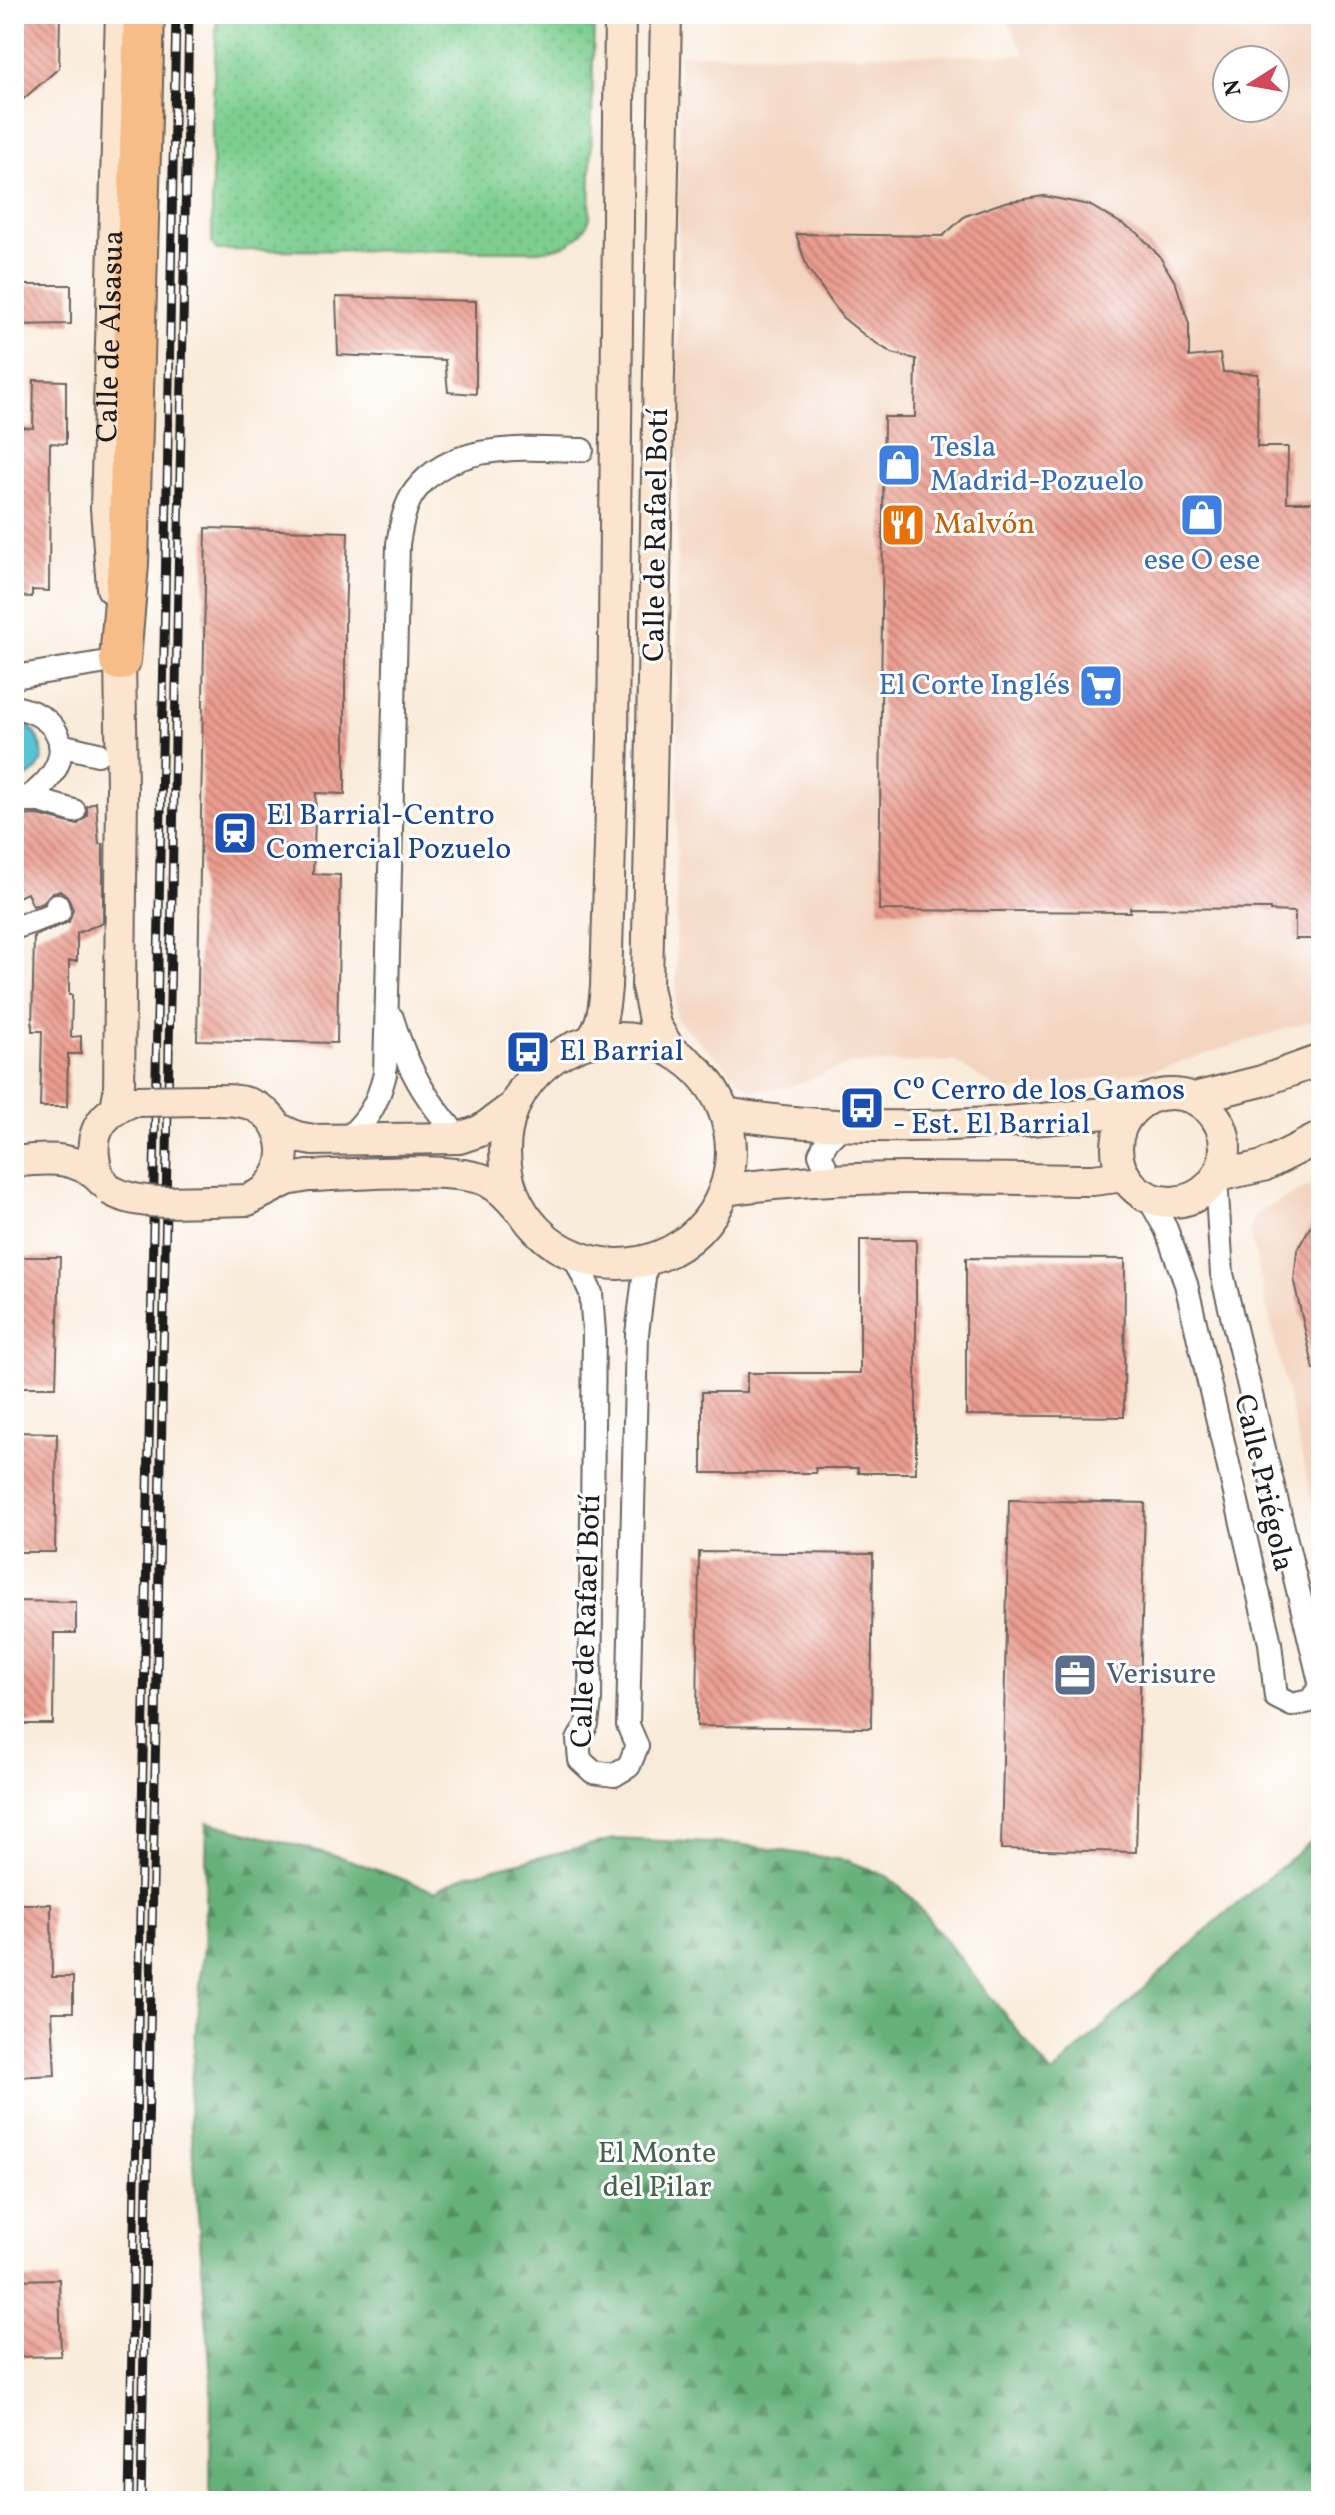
<svg xmlns="http://www.w3.org/2000/svg" width="1335" height="2515" font-family="Vollkorn,serif">
  <style>
    .built { fill: #f3d4bf; fill-rule: evenodd }
    .grass { fill: url(#grass-dots); stroke: #4c7556; stroke-width: 2 }
    .forest { fill: url(#forest-firs); stroke: #41664b; stroke-width: 2 }
    .water { fill: #59c3d5; stroke: #3a7078; stroke-width: 2 }
    .building { fill: url(#building-back-hatch) }
    .lines { fill: none; stroke-linecap: round; stroke-linejoin: round }
    .street-casing { stroke: #69645e; stroke-width: 26 }
    .secondary-casing { stroke: #69645e; stroke-width: 34 }
    .highway-casing { stroke: #69645e; stroke-width: 44 }
    .street { stroke: #fff; stroke-width: 22 }
    .secondary { stroke: #fce5cf; stroke-width: 30 }
    .highway { stroke: #f7bd88; stroke-width: 40 }
    .rail-casing { stroke: #1c1c1c; stroke-width: 9 }
    .rail { stroke: #fff; stroke-width: 6; stroke-dasharray: 18; stroke-linecap: butt }
    .secondary-bridge-casing { stroke: #69645e; stroke-width: 34; stroke-linecap: butt }
    .secondary-bridge { stroke: #fce5cf; stroke-width: 30 }
    .labels { text-anchor: middle; dominant-baseline: central; stroke-width: 6; stroke-linejoin: round; paint-order: stroke }
    .street-label { font-size: 30px; fill: #1c1c1c; stroke: #fff }
    .shop-label { font-size: 30px; fill: #366cbe; stroke: #fff; text-anchor: start }
    .food-label { font-size: 30px; fill: #c56008; stroke: #fff; text-anchor: start }
    .transit-label { font-size: 30px; fill: #164399; stroke: #fff; text-anchor: start }
    .service-label { font-size: 30px; fill: #4e5e75; stroke: #fff; text-anchor: start }
    .park-label { font-size: 30px; fill: #43634a; stroke: #fff }
  </style>
  <defs>
    <pattern id="grass-dots" width="8" height="8" patternUnits="userSpaceOnUse" patternTransform="scale(2)"><rect width="8" height="8" fill="#7dce8f"/><path d="M2 2h.1M6 6h.1" fill="none" stroke="#6bb07b" stroke-width="1.8" stroke-linecap="round"/></pattern>
    <pattern id="forest-firs" width="22" height="20" patternUnits="userSpaceOnUse" patternTransform="scale(2)"><rect width="22" height="20" fill="#66b17a"/><path d="M5 1l3.5 6h-7zM16 11l3.5 6h-7z" fill="#538f63"/></pattern>
    <pattern id="building-back-hatch" width="6" height="6" patternUnits="userSpaceOnUse" patternTransform="scale(2)"><rect width="6" height="6" fill="#ea9c8f"/><path d="M-1 5l2 2M0 0l6 6M5-1l2 2" fill="none" stroke="#bd7e74"/></pattern>
  </defs>
  <rect width="100%" height="100%" fill="#fff"/>
  <filter id="ink" filterUnits="userSpaceOnUse"><feTurbulence type="fractalNoise" baseFrequency=".0125" numOctaves="2"/><feDisplacementMap in="SourceGraphic" scale="16" xChannelSelector="R" yChannelSelector="G"/><feConvolveMatrix kernelMatrix="1 2 1 2 8 2 1 2 1" color-interpolation-filters="sRGB"/></filter>
  <filter id="wash" filterUnits="userSpaceOnUse"><feTurbulence type="fractalNoise" baseFrequency=".006" numOctaves="4" result="noise"/><feDisplacementMap in="SourceGraphic" scale="32" xChannelSelector="R" yChannelSelector="G"/><feGaussianBlur stdDeviation="1.8" result="paint"/><feColorMatrix in="noise" values="0 0 0 0 0 0 0 0 0 0 0 0 0 0 0 0 0 1.4 0 .05"/><feComposite in="paint" operator="in"/></filter>
  <g filter="url(#wash)">
    <rect width="100%" height="100%" fill="#f9ebda"/>
    <path class="built" d="M1004,14H1321V1018L1157,1069L1004,1093L954,1061L850,1064L787,1088L750,1090L676,1019L679,54L1025,55ZM1227,60H1275V108H1227Z
      M1321,1180V1539L1249,1228L1257,1213Z"/>
    <path class="grass" d="M217,14H594L590,218C580,243 562,249 537,251L217,250L212,243V121Z"/>
    <path class="forest" d="M207,1822L341,1857L435,1891L466,1875L614,1839L738,1844L849,1861L887,1876L910,1896L1052,2074L1215,1922L1321,1833V2501H210L211,2378L189,2103L204,1944Z"/>
    <path class="water" d="M14,719C51,730 52,780 14,778Z"/>
    <g id="blocks">
      <path class="building" d="M14,14H60L59,68L14,107Z
        M1044,196L1089,205L1138,233L1160,257L1176,284L1189,324V357L1220,354L1223,372L1258,374L1257,447H1288L1287,502H1321V939H1295V912L1270,911V909L1130,908V912L879,910L884,417H915L916,359L892,353L868,338L842,317L807,267L796,234L943,236L965,216L1005,202Z
        M14,285H71V324L14,325Z
        M336,297L476,301V394L448,392L445,360L338,355Z
        M34,380L66,381V444L50,443L49,591L32,590V597L14,596V509L17,486L14,471V438L16,427L33,428Z
        M206,528L348,532L345,619V794L316,793L313,874L340,875L337,1043L197,1040Z
        M96,802L99,844H103V923L77,933V961H69V995H72L71,1037L81,1036V1054H68L67,1107H40L42,1031H32L34,936L69,922L73,909L67,896L60,891L52,892L43,903L33,906L27,893L14,899V816L38,815L77,825L87,816V806Z
        M1321,1208V1369L1314,1370L1294,1282L1297,1250Z
        M860,1240H916V1473H858V1468H815L816,1473H702V1392H747V1373H860Z
        M14,1257H60L56,1387H14Z
        M966,1258L1125,1259L1124,1417L966,1415Z
        M14,1432L57,1433L55,1552H14Z
        M1009,1500L1145,1503L1136,1852L1001,1849Z
        M699,1552L873,1554L871,1728L697,1726Z
        M14,1601L76,1602V1633H54L53,1724H14Z
        M14,1904H51L52,1977H73V2012H52L55,2075L14,2077Z
        M59,2279L61,2356L17,2357L15,2280Z"/>
    </g>
  </g>
  <g filter="url(#ink)">
    <use href="#blocks" fill-opacity="0" stroke="#69645e" stroke-width="2"/>
    <g class="lines">
      <g class="street-casing">
        <path id="street" d="M14,677L120,660
          M14,707C61,715 77,753 41,787C33,795 25,801 14,802
          M60,745L98,754
          M22,801H40L74,811
          M14,928L59,912L57,905
          M392,1018C408,1071 424,1096 459,1138
          M346,1140C369,1118 377,1105 385,1074L398,544C401,526 404,506 415,491C453,440 527,449 582,450
          M831,1180L820,1154L827,1141L844,1124
          M1148,1197L1166,1229L1186,1284L1270,1643L1276,1697L1292,1705L1310,1701L1321,1686L1222,1274L1216,1178
          M574,1256L591,1293L594,1333L590,1701L587,1724L578,1740L580,1760L593,1772L614,1775L629,1766L637,1746L628,1725L637,1334L646,1262"/>
      </g>
      <g class="secondary-casing">
        <g id="secondary">
          <path d="M666,14L647,987L655,1025L670,1050"/>
          <path id="s1" d="M112,588L106,508L121,14"/>
          <circle cx="618" cy="1151" r="113"/>
          <path d="M591,1041C603,1023 604,1008 606,987L613,737L620,14"/>
          <circle cx="1171" cy="1148" r="54"/>
          <path d="M1194,1098L1262,1081L1321,1060"/>
          <path d="M205,1100C220,1100 236,1099 250,1104C285,1117 294,1161 268,1187"/>
          <path d="M116,1109L119,1091L122,788L120,660L117,639"/>
          <path d="M725,1113C856,1136 1000,1125 1132,1110"/>
          <path d="M278,1128L297,1137L313,1140L459,1138L480,1131L514,1106"/>
          <path d="M14,1162C48,1158 80,1155 104,1183"/>
          <path d="M1218,1176L1263,1166L1321,1137"/>
          <path d="M99,1177C86,1140 96,1114 133,1101"/>
          <path d="M725,1190C846,1172 971,1179 1093,1180L1125,1176"/>
          <path d="M210,1201L248,1200L287,1180L308,1176C348,1175 458,1165 489,1182C500,1188 509,1197 517,1207"/>
        </g>
      </g>
      <g class="highway-casing">
        <path id="highway" d="M120,660L128,564L144,14"/>
      </g>
      <use href="#street" class="street"/>
      <use href="#secondary" class="secondary"/>
      <use href="#highway" class="highway"/>
      <g class="rail-casing">
        <path id="rail" d="M129,2501L176,14
          M141,2501L189,14"/>
      </g>
      <use href="#rail" class="rail"/>
      <g class="secondary-bridge-casing">
        <path id="secondary-bridge" d="M134,1101L205,1100
          M110,1190C140,1207 176,1201 210,1201"/>
      </g>
      <use href="#secondary-bridge" class="secondary-bridge"/>
    </g>
  </g>
  <defs>
    <g id="shop-square" transform="scale(2.3)"><rect x="-9" y="-9" width="18" height="18" rx="4" fill="#3f7fe0" stroke="#fff"/><path d="M-5-2.5h2.3a2.7 3.5 0 0 1 5.4 0H5L5.5 6h-11ZM-1.5-2.5h3a1.5 2.3 0 0 0-3 0Z" fill="#fff"/></g>
    <g id="restaurant-square" transform="scale(2.3)"><rect x="-9" y="-9" width="18" height="18" rx="4" fill="#e8710a" stroke="#fff"/><path d="M-5-6h1v4h1v-4h1v4h1v-4h1v5L-1.5 .5V6h-2V.5L-5-1ZM5-6V6H3V1.5H1.5Q1.5-4 5-6Z" fill="#fff"/></g>
    <g id="supermarket-square" transform="scale(2.3)"><rect x="-9" y="-9" width="18" height="18" rx="4" fill="#3f7fe0" stroke="#fff"/><path d="M-6-5.5h2.5l.6 2H6L4.5 2H-2.5L-4.4-4H-6ZM-1.5 3.2a1.3 1.3 0 1 0 .1 0ZM3 3.2a1.3 1.3 0 1 0 .1 0Z" fill="#fff"/></g>
    <g id="station-square" transform="scale(2.3)"><rect x="-9" y="-9" width="18" height="18" rx="4" fill="#1a4fb4" stroke="#fff"/><path d="M-3-6H3Q5-6 5-4V2Q5 4 3 4L4.5 6H3L1.5 4h-3L-3 6H-4.5L-3 4Q-5 4-5 2V-4Q-5-6-3-6ZM-3.5-4v3h7v-3ZM-3.5 1v1.5H-2V1ZM2 1v1.5H3.5V1Z" fill="#fff"/></g>
    <g id="bus-square" transform="scale(2.3)"><rect x="-9" y="-9" width="18" height="18" rx="4" fill="#1a4fb4" stroke="#fff"/><path d="M-5-6H5V4H4V6H2V4H-2V6H-4V4H-5ZM-3.5-4V0h7V-4ZM-3.5 1.2v1.5H-2V1.2ZM2 1.2v1.5H3.5V1.2Z" fill="#fff"/></g>
    <g id="office-square" transform="scale(2.3)"><rect x="-9" y="-9" width="18" height="18" rx="4" fill="#5c6f8a" stroke="#fff"/><path d="M-6-3h4V-5.5h4V-3h4V5H-6ZM-1-4.5V-3h2v-1.5ZM-6 0V1H6V0Z" fill="#fff"/></g>
  </defs>
  <g fill-rule="evenodd">
    <use href="#shop-square" x="899" y="465"/>
    <use href="#shop-square" x="1202" y="515"/>
    <use href="#restaurant-square" x="903" y="525"/>
    <use href="#supermarket-square" x="1101" y="686"/>
    <use href="#station-square" x="235" y="833"/>
    <use href="#bus-square" x="528" y="1052"/>
    <use href="#bus-square" x="862" y="1108"/>
    <use href="#office-square" x="1075" y="1675"/>
  </g>
  <g class="labels">
    <g class="street-label">
      <text stroke="none"><textPath href="#s1" startOffset="252">Calle de Alsasua</textPath></text>
      <text transform="translate(657 535) rotate(-89)">Calle de Rafael Botí</text>
      <text transform="translate(1263 1483) rotate(77)">Calle Priégola</text>
      <text transform="translate(587 1621) rotate(-88)">Calle de Rafael Botí</text>
    </g>
    <g class="shop-label">
      <text x="930" y="448">Tesla<tspan x="930" dy="34">Madrid-Pozuelo</tspan></text>
      <text x="1202" y="561" text-anchor="middle">ese O ese</text>
      <text x="1070" y="686" text-anchor="end">El Corte Inglés</text>
    </g>
    <g class="food-label">
      <text x="934" y="525">Malvón</text>
    </g>
    <g class="transit-label">
      <text x="266" y="816">El Barrial-Centro<tspan x="266" dy="34">Comercial Pozuelo</tspan></text>
      <text x="559" y="1052">El Barrial</text>
      <text x="893" y="1091">Cº Cerro de los Gamos<tspan x="893" dy="34">- Est. El Barrial</tspan></text>
    </g>
    <g class="service-label">
      <text x="1106" y="1675">Verisure</text>
    </g>
    <g class="park-label">
      <text x="657" y="2154">El Monte<tspan x="657" dy="34">del Pilar</tspan></text>
    </g>
  </g>
  <rect width="1335" height="2515" fill="none" stroke="#fff" stroke-width="48"/>
  <g transform="translate(1251 84) rotate(259)"><circle r="38" fill="#ffffff" stroke="#a4a4a4" stroke-width="2"/>
  <path d="M0-6L14 30L0 20L-14 30Z" fill="#d1495b"/>
  <text y="-12" font-size="22" font-weight="bold" text-anchor="middle" fill="#1c1c1c">N</text>
  </g>
</svg>
